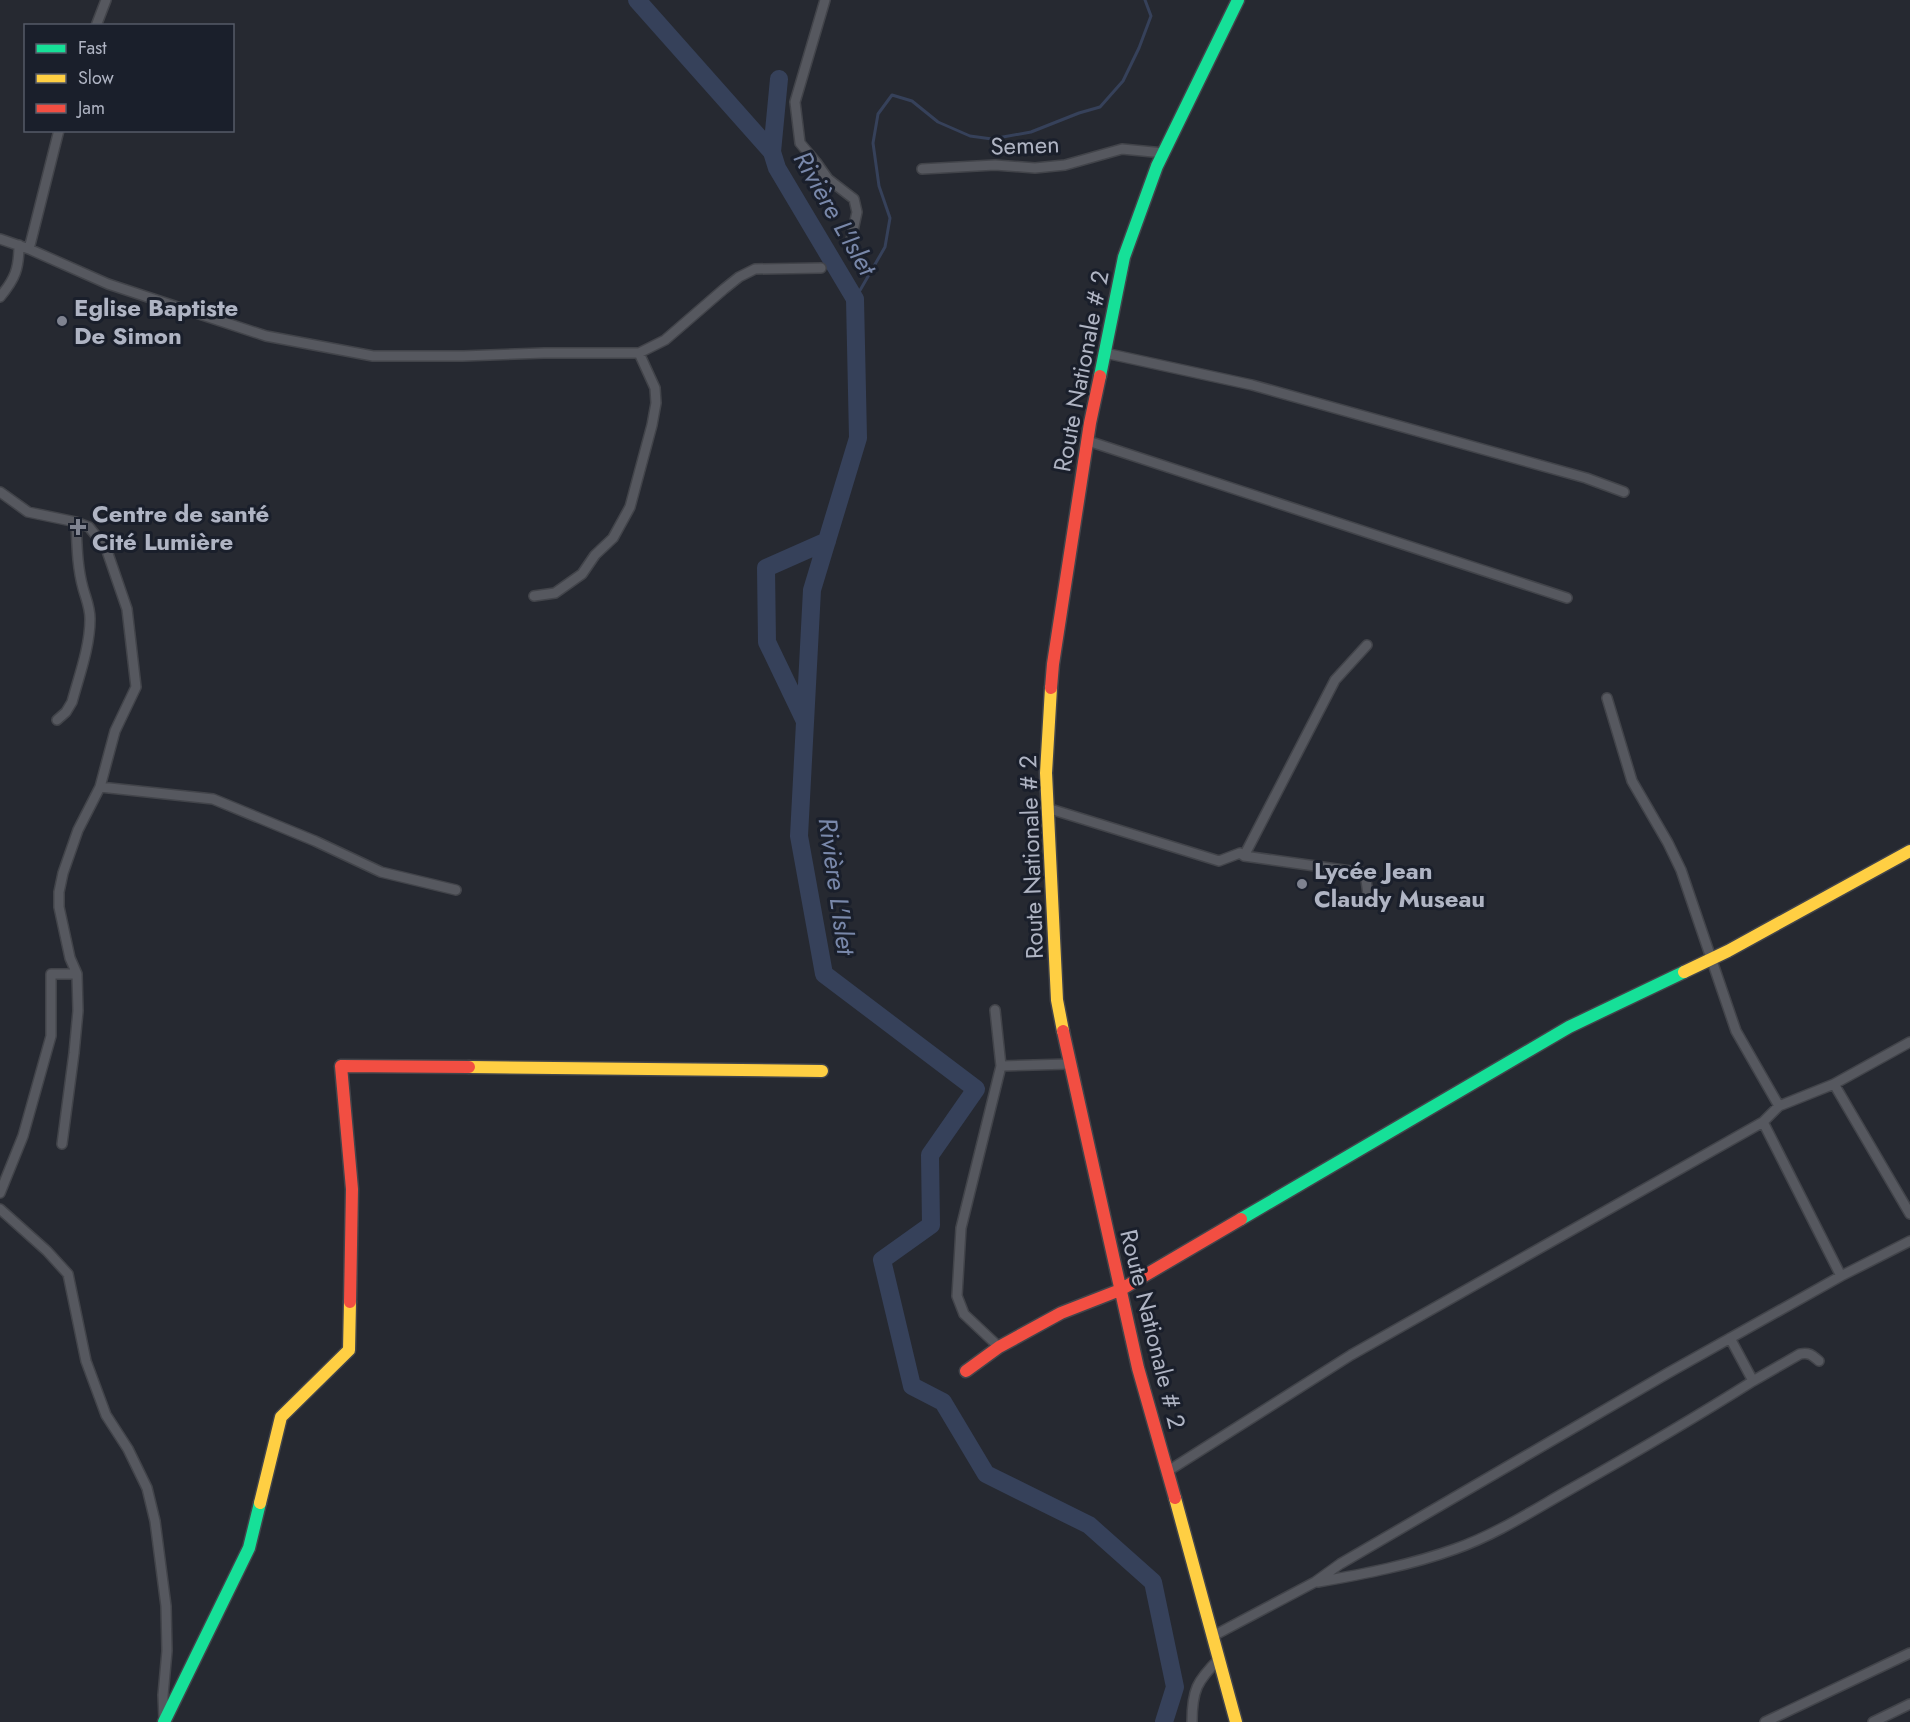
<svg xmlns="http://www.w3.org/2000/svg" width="1910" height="1722" font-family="Jost,sans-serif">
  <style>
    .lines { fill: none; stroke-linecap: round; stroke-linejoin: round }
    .stream { stroke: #36415a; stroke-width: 3 }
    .river { stroke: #36415a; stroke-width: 18 }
    .street-casing { stroke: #42444a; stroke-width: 12 }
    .fast-casing { stroke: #42444a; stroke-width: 15 }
    .slow-casing { stroke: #42444a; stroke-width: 15 }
    .jam-casing { stroke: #42444a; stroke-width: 15 }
    .street { stroke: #56585f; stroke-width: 9 }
    .fast { stroke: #16e098; stroke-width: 12 }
    .slow { stroke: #ffcf43; stroke-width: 12 }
    .jam { stroke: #f24e42; stroke-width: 12 }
    .poi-dot { fill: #7f8390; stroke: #1a1f2b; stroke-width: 2 }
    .labels { text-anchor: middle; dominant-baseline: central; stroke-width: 6; stroke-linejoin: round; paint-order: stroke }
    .street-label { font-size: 24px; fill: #afb4c3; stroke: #1a1f2b }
    .poi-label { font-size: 24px; font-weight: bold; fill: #afb4c3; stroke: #1a1f2b; text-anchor: start }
    .water-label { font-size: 26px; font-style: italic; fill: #7988aa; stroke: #1a1f2b }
  </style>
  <rect width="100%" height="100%" fill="#262931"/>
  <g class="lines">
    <path class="stream" d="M855,299L885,247L890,218L879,186L873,143L878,114L892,95L912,101L938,122L970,136L992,139L1031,132L1079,113L1100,107L1123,81L1139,48L1151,16L1145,0"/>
    <path class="river" d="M637,0L772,152L777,168L855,299L858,438L812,590L799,836L824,974L976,1089L930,1155L931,1225L882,1260L912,1386L943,1402L986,1474L1089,1525L1153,1582L1175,1687L1164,1722
      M772,152L779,79
      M804,719L767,642L766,568L827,541"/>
    <g class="street-casing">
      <path id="street" d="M825,0L795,102L800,143L816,162L828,179L854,199L857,212L851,240
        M96,26L106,0
        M922,169L995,165L1035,168L1065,165L1122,149L1164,153
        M0,239L29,249L108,284L266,336L373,356H463L544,353H639L665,340L724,289L739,277L755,269L821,268
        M29,249L59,130
        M0,297C15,279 19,269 19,245
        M1105,353L1252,385L1586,478L1624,492
        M1088,441L1567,598
        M0,492L28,512L76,522L89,527L106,548L127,609L136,687L115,731L100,787L78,830L63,873L59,892V907L70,958L77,974L78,1011L74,1053L62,1144
        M534,596L555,593L582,574L595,555L613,538L630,507L652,425L656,403L655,388L639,353
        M1607,698L1632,781L1668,843L1681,870L1736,1031L1779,1106
        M57,720L66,712L72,702C79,676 90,647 90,619C90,607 86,599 83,588C77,566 77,544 76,522
        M100,787L213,799L315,841L381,872L456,890
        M1047,808L1219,861L1240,853L1244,856L1365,873L1368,894
        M1244,856L1335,680L1367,645
        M995,1010L1001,1066L961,1228L957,1296L964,1314L999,1347
        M1001,1066L1069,1064
        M1834,1084L1910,1214
        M1763,1122L1841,1276
        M0,1193L23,1136L51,1036V974H77
        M0,1209L47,1251L68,1274L86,1361L106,1415L128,1449L147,1488L155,1521L166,1606L167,1651L163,1695L164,1720
        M1753,1381L1800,1354C1809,1352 1812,1355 1819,1361
        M1168,1471L1351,1355L1763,1122L1779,1106L1834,1084L1910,1042
        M1318,1582C1364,1574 1411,1565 1455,1549C1495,1535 1532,1511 1569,1490C1631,1455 1693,1419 1753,1381L1730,1338
        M1213,1636L1315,1582L1340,1564L1668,1373L1841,1276L1910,1241
        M1192,1722C1192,1690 1197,1681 1219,1659
        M1765,1722L1910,1653
        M1873,1722L1910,1704"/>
    </g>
    <g class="fast-casing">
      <path id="fast" d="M1100,376L1124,257L1157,166L1238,0
        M1241,1219L1569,1027L1684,972
        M164,1722L249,1548L260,1503"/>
    </g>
    <g class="slow-casing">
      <path id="slow" d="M1051,688L1046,773L1057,1000L1063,1031
        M1684,972L1728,951L1910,851
        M469,1067L822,1071
        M1175,1498L1236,1722
        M260,1503L281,1417L349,1350L350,1302"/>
    </g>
    <g class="jam-casing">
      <path id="jam" d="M1051,688L1053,664L1090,423L1100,376
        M1063,1031L1138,1368L1175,1498
        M350,1302L352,1189L341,1066L469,1067
        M966,1371L999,1347L1061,1313L1120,1290L1241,1219"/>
    </g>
    <use href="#street" class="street"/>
    <use href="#fast" class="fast"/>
    <use href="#slow" class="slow"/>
    <use href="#jam" class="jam"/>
  </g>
  <g class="poi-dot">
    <circle cx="62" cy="321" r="6"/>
    <path d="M75 518h6v6h6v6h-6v6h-6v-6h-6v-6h6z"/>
    <circle cx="1302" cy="884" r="6"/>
  </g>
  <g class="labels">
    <g class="street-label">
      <text transform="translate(1025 145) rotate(-2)">Semen</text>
      <text transform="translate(1081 371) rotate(-79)">Route Nationale # 2</text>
      <text transform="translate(1031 857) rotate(-92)">Route Nationale # 2</text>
      <text transform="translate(1153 1329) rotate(76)">Route Nationale # 2</text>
    </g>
    <g class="poi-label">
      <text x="74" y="307">Eglise Baptiste<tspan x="74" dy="28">De Simon</tspan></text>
      <text x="92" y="513">Centre de santé<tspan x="92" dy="28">Cité Lumière</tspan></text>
      <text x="1314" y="870">Lycée Jean<tspan x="1314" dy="28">Claudy Museau</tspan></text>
    </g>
    <g class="water-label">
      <text transform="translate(835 213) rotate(60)">Rivière L'Islet</text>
      <text transform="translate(837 886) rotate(82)">Rivière L'Islet</text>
    </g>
  </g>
  <rect x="24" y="24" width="210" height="108" fill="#1a1f2b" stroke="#565b68" stroke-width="1.5"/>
  <rect x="36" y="44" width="30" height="9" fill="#16e098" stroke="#565b68" stroke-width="1.5"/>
  <text x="78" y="54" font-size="18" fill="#afb4c3">Fast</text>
  <rect x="36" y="74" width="30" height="9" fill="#ffcf43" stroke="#565b68" stroke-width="1.5"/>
  <text x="78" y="84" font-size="18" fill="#afb4c3">Slow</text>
  <rect x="36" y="104" width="30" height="9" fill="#f24e42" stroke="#565b68" stroke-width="1.5"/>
  <text x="78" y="114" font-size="18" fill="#afb4c3">Jam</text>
</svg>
